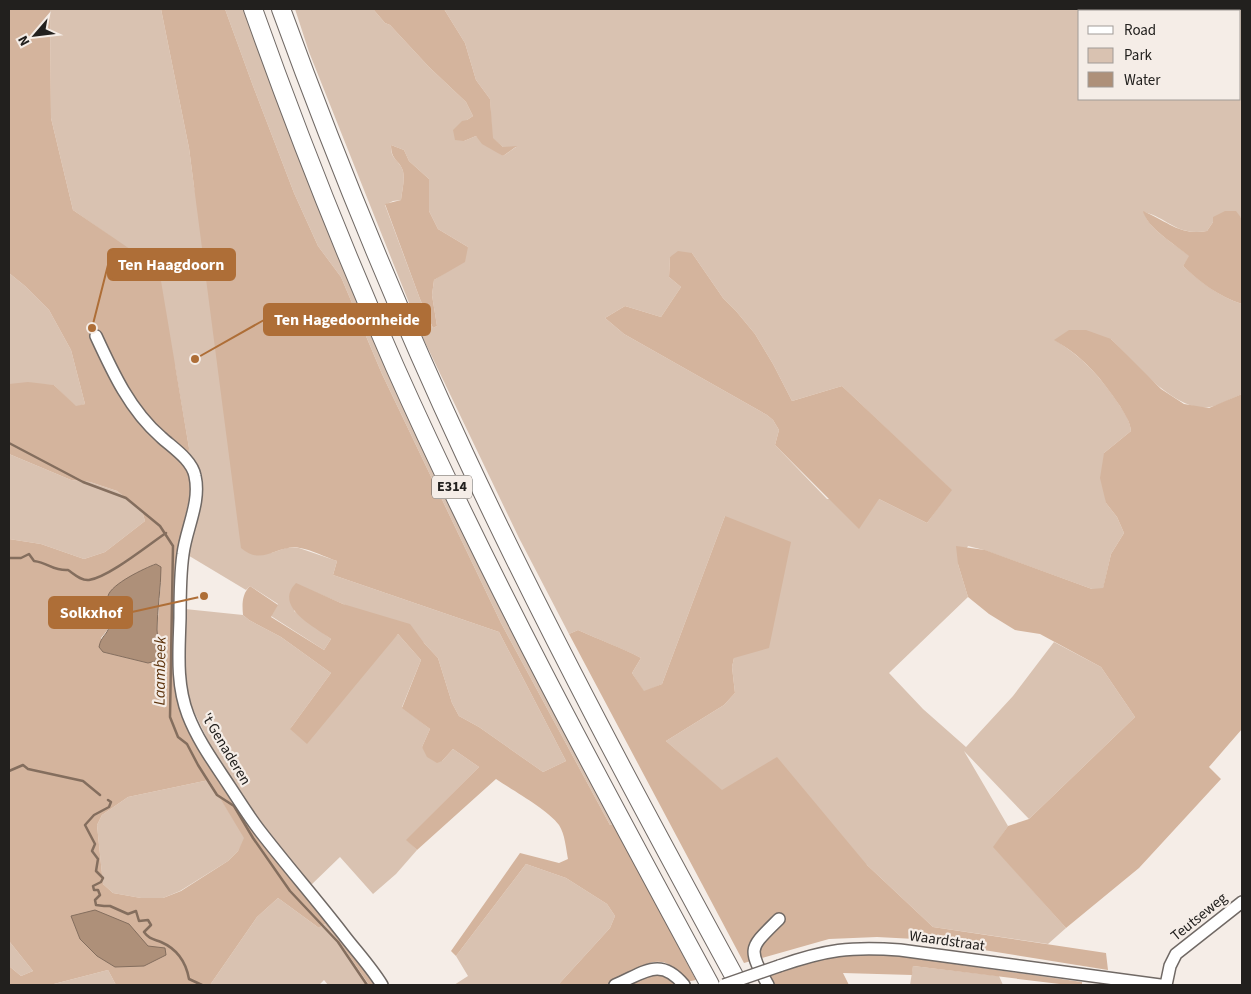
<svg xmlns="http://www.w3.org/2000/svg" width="1251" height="994" font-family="'Source Sans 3',sans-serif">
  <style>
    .green { fill: #d9c2b1; fill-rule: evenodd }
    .forest { fill: #d4b49d; fill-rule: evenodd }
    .water { fill: #ae9079; stroke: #846e5e }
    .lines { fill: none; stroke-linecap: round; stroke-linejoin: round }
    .stream { stroke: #846e5e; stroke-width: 2.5 }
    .minor-casing { stroke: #706965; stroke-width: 14 }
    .highway-casing { stroke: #706965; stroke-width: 20 }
    .minor { stroke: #fff; stroke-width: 11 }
    .highway { stroke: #fff; stroke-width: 18 }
    .minor-bridge-casing { stroke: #706965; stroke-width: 14; stroke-linecap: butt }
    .minor-bridge { stroke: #fff; stroke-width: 11 }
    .labels { text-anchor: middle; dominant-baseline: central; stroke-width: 4.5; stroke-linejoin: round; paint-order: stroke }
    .shield { fill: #f5ede7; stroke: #615e5a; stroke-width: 1 }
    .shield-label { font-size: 14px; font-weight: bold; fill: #22201e }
    .street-label { font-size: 15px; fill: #22201e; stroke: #f5ede7 }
    .water-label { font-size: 16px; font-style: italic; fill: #5e340d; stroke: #f5ede7 }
    .leader { fill: none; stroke: #ae6e37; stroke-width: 2 }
    .callout-dot { fill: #ae6e37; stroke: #f5ede7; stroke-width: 2 }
    .callout { fill: #ae6e37; stroke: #ae6e37; stroke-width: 2 }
    .callout-label { font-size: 16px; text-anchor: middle; font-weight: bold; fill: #fff }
  </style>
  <rect width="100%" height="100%" fill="#f5ede7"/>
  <path class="green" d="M50,9H161L189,148L194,186L271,553L286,548H299L337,561L333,575L499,632L566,761L543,772L479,727L459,716L452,703L438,658L424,643L343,604L296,584L294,611L331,639L324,650L271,616L278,604L250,586L246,590L186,554C193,531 204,505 201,481C199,469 187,460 189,448L175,366L110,236L73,210L51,118Z
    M225,9H244L297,152L342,265L399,395L614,824L610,825L501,623L382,374L341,277L318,246L294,193L253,86Z
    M295,9H373L385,23L390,25L429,67L466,102L473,116L467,120L464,141L476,136L503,156L516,147H503L492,138L490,99L476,80L465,43L444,9H1242V219V217L1213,222L1207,231C1176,236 1170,219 1144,212C1146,227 1177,246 1190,256L1183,266C1201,282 1219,297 1242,304V394C1232,398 1221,405 1210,407C1176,414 1133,361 1111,339L1055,340C1082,357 1100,376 1118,403C1124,412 1130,420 1131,431L1104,453L1106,503L1117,517L1124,533L1111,554L1103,589H1092L984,550L968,546L958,564L968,597L889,673L923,709L966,747L1013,696L1054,642L1101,667L1135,717L1029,819L964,751L1008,826L994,847L1066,928L1048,944L933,927L867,865L722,791L666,741L724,705L735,693L732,667L734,658L725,516L662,684L644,692L632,673L641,658C620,647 599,640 578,630L569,634L519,538L423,338L309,52ZM1080,11H1240V99H1080ZM391,145L404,150L409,161L429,179V211L438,229L468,247L448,271L434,280L432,295L437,326L433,328L420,299L385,205L393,201L401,200C402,191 405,180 403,171C400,160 390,160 391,145ZM692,253L723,298L736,311L755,334L773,364L792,401L842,386L951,490L927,523L879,499H827L775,445L779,430L773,420L767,415L624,334L605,318L625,306L661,317L681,287L669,277L670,257Z
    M9,273L25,286L49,310L71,350L85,404L76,407L54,385L9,384Z
    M9,454L71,480L90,482L117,491L142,511L145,521L105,552L84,559L41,544L9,539Z
    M185,609L243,615L249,620L281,637L331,673L290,729L398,634L421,660L402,707L430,729L422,747L442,761L453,749L479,767L407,840L417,850L396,874L373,894L340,857L310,886L250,807L213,751L189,701L184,667Z
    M209,780L245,838L238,851L228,861L180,891L163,898H141L113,893L103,884L97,825L102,815L128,797Z
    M526,864L566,878L607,904L615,916L610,928L558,985H454L468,976L456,956Z
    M278,898L319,928L325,924L343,947L369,985H328L324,980L319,985H210L257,917Z
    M9,941L33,971L21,976L9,966Z
    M913,966L999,976L1003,985H910Z
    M108,970L116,985H50Z"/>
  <path class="forest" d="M9,9H50L51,118L73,210L159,269L189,448L188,468L192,487L176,556L177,621L189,724L364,966L376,985H369L343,947L325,924L319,928L278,898L257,917L210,985H116L108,970L50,985H9V966L21,976L33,971L9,941V539L41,544L84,559L105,552L145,521L142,511L117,491L90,482L71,480L9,454V384L28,382L54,385L76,406L85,404L71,350L49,310L25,286L9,273ZM156,564L161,580L157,631L160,649L148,663L103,652L101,638C109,629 112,624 109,612C124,590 129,574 156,564ZM209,780L244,838L238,851L228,861L181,891L163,898H141L113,893L103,884L97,825L102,815L128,797Z
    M161,9H225L253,86L294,193L318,246L341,277L382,374L501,623L610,825L614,824L696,980L686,982C664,949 648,963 619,978C615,980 610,984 605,985C593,988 571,985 558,985L610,928L615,916L607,904L566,878L526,864L456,956L451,951L520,853L559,863L568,859C566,849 565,834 559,825C548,810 512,790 496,779L417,850L406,840L479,767L453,749L442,761L437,763L427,757L422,747L430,729L402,708L421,660L398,634L307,744L290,729L331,673L281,637L249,620L243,615C242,604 242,594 250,586L278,605L271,617L324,650L331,639C314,626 273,607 296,583L343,604L410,624L424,643L438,658L452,703L459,716L479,727L543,772L566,761L499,632L333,575L337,561C325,557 312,550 300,548C276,544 263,567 241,548L189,148Z
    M373,9H444L465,43L476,80L490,99L493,138L503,147L517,146L503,156L482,144L476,136L464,141L455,140L453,130L462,121L467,120L473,116L466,102L429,67L390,25L385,23Z
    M391,145L404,150L409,161L429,179V211L438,229L468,247L465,262L434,280L432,295L437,326L433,328L420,299L385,204L401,200C402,191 405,180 403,171C400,160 391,161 391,145Z
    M1143,211C1167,221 1180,236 1207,231L1213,222V217L1225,211H1236L1242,219V304C1219,297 1200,282 1183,266L1189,256C1177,246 1146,227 1143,211Z
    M678,251L692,253L723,298L736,311L755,334L773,364L792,401L842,386L952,490L927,523L879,499L859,529L775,445L779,430L773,420L767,415L624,334L605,318L625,306L661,317L681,287L669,277L670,257Z
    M1069,330H1086L1111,339L1161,389L1184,404L1209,408L1242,394V729L1209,767L1221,779L1139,868L1066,928L993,847L1008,826L1029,819L1135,717L1101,667L1040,634L1015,630L989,614L968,597L958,564L956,546L985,550L1092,589L1103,588L1111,554L1124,533L1117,517L1106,503L1100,478L1104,453L1131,431C1130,421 1125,415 1120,406C1100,377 1085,358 1054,340Z
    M725,516L791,542L769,648L734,658L732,667L735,693L724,705L666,741L722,790L777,757L867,865L933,927L1106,953L1108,970L915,939L877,937L829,939L744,963L569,634L578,630C599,640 621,647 641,658L632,673L644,691L662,684Z
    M871,952L1082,982V985H1068L913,966L912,975L843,973L849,985H775L770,975L802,963L837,954Z
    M665,973L678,985H622L649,974Z"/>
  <path class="water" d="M156,564L161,567C161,588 157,609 157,630C158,645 162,645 156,661L148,663L103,652L99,647C101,636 107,635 109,627C113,617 106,606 108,596C111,584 145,568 156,564Z
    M95,910L129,924L148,946L165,948L166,955L144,966L115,967L97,956L80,939L71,916Z"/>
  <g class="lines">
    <path class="stream" d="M9,443L83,482L126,498L160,526L173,546L170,717L178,737L187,744L198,765L217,795L234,806L253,838L290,891L338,942L367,985
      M9,558H21L29,554L34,561C49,563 53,571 68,570C74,574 81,581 89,580C109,577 148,545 166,533
      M9,771L23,765L28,769L83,781L100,795
      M108,800L111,802L109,807L94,815L85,825L95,844L92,851L98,859L96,871L103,878L101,882L93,886L94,890H98L100,895L95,900L96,905L104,906H110L128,914L136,911L139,921L148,920L151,925L144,932C149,939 153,939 161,942C177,949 186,962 189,979L202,985"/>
    <g class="minor-casing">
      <path id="minor" d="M96,336C113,373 130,410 161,437C173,448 192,460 195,476C201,502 186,529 183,554C180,575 180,597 180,618C179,652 176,684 188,715C198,741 215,764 230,787C240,802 249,817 260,831C287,866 316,899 343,934C356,951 371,967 382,985
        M779,966C825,950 851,946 900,950L1160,985
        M615,985C644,973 660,956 684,985
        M768,985C747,947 749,949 779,919
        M1166,985L1170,966L1176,954L1242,902"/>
    </g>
    <g class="highway-casing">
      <path id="highway" d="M253,9C296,130 343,249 395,367C489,578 600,782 710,985
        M281,9C336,160 397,309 465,455C549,635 644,811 739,985"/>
    </g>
    <use href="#minor" class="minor"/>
    <use href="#highway" class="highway"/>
    <g class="minor-bridge-casing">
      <path id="minor-bridge" d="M724,985L779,966"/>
    </g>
    <use href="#minor-bridge" class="minor-bridge"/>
  </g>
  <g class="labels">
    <rect class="shield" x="432" y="475.5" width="40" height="23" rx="4"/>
    <g class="shield-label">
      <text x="452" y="487">E314</text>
    </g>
    <g class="street-label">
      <text transform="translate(226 749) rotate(59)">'t Genaderen</text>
      <text transform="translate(1199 917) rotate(-39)">Teutseweg</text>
      <text transform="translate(947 941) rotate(8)">Waardstraat</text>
    </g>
    <g class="water-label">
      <text transform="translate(160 671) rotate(-89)">Laambeek</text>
    </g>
  </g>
  <path class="leader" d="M92 328L108 265M195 359L264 320M204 596L132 612"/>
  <g class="callout-dot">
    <circle cx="92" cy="328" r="5"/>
    <circle cx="195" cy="359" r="5"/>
    <circle cx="204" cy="596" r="5"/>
  </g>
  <g class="callout">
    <rect x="108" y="249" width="127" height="31" rx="5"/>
    <rect x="264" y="304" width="166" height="31" rx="5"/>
    <rect x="49" y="597" width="83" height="31" rx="5"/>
  </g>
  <g class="callout-label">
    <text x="171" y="270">Ten Haagdoorn</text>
    <text x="347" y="325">Ten Hagedoornheide</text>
    <text x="91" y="618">Solkxhof</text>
  </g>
  <rect width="1251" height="994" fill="none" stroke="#22201e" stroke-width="20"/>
  <rect x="1078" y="10" width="162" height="90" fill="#f5ede7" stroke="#a19b97"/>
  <rect x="1088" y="26" width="25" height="8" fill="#ffffff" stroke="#a19b97"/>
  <text x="1124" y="35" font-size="15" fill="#22201e">Road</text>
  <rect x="1088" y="48" width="25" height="15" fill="#d9c2b1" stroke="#a19b97"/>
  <text x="1124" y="60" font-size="15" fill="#22201e">Park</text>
  <rect x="1088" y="72" width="25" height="15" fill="#ae9079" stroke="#a19b97"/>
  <text x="1124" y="85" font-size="15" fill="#22201e">Water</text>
  <g transform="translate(35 35) rotate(242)" stroke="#f5ede7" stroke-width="4" paint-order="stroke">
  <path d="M0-4L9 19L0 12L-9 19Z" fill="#22201e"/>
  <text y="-8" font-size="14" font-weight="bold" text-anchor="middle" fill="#22201e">N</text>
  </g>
</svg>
